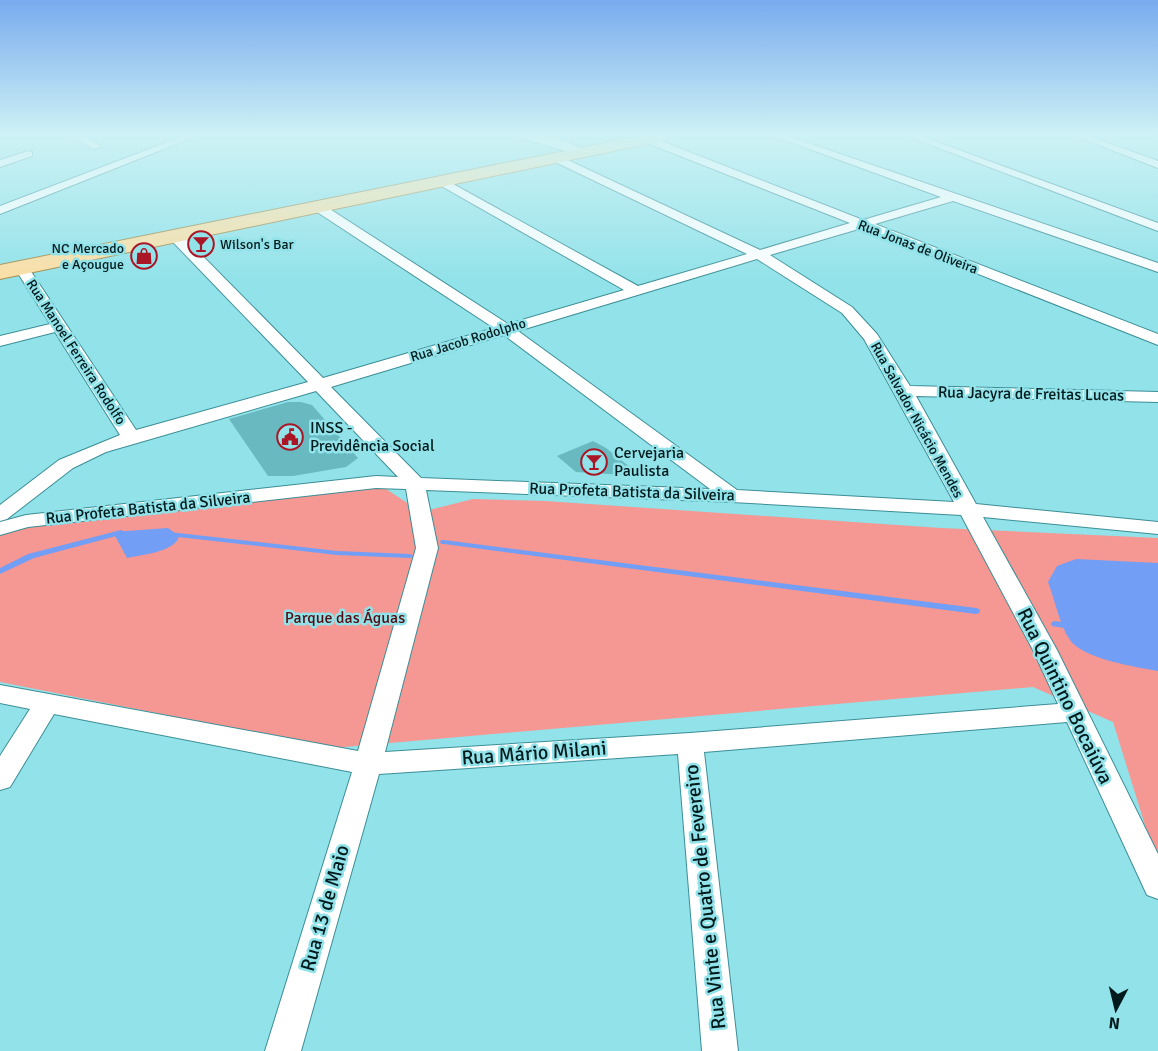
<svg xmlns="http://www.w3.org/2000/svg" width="1158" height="1051" font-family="Signika,sans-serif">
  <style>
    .green { fill: #f59792 }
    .water { fill: #729ef6 }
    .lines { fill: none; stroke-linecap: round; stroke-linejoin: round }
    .stream { fill: #729ef6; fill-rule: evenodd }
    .building { fill: #69b9c1 }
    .street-casing { stroke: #3c8e96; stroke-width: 2 }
    .primary-casing { stroke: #a28b4d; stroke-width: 2 }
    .street { fill: #fff; fill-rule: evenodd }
    .primary { fill: #fbdea4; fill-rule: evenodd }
    .labels { text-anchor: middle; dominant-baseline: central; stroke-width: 5; stroke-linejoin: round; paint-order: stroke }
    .far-poi-label { font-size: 14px; fill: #011a1c; stroke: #91e2e9; text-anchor: start }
    .far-street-label { font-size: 14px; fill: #011a1c; stroke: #91e2e9 }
    .street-label { font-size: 16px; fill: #011a1c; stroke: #91e2e9 }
    .poi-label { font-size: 16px; fill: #011a1c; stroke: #91e2e9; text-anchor: start }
    .park-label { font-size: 16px; fill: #530d12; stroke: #91e2e9 }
    .near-street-label { font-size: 20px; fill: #011a1c; stroke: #91e2e9 }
  </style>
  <rect width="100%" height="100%" fill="#91e2e9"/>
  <path class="green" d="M380,485L421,512L473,499L545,501L941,528L1158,538V867L1113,722L1033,687L333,748L0,682V531L26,521Z"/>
  <path class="water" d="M168,528L179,536C176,552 140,555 127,558L113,532Z
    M1076,559L1158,563V671C1136,667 1083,659 1070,640C1059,624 1055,600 1048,582L1057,566Z"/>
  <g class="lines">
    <path class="stream" d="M121,530L125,532L124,534L34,558L0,574V568L28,554Z
      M166,532H169L337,551L410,554L414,556L410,558L337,555L169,536H166L165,534Z
      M441,540H444L976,608L979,609L980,611L979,613L976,614L444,544H441L440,542Z
      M1055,621L1074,624L1075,626L1074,628L1071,629L1052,626L1051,624L1052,622Z"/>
  </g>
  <path class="building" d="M288,402H301L312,405L358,458L346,467L293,476H268L229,419Z
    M593,441L606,448L641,476L576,472L557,456Z"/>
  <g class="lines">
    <g class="street-casing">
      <path id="street" d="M70,135H82L102,147L93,149Z
        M186,135H199L0,214V206Z
        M510,135C532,133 568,137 585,152L580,155Z
        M641,135H651V137L863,220L941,197L771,135H785L1158,263V272L953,201L875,224L1158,334V345L862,228L770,255L852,307L877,334L910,386L1158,392V402L916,396L976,504L1158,522V534L983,517L1057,650L1158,854V899L1147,895L1067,722L704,752L738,1051H702L678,754L379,774L301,1051H265L352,772L54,714L10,787L0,790V756L30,709L0,703V685L358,751L416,548L406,489L376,488L28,527L0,535V522L26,515L376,476L398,477L316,391L106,452L73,468L7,519L0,521V505L59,460L120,435L55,332L0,346V336L50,324L14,267L21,263L26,264L136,430L308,382L169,238V232H179L323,378L494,328L314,210V204H322L508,324L624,290L436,183V179H444L638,286L747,254L549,159V155H557L760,250L850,223L642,141ZM757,259L842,313L864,339L954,502L737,490L518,331ZM504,335L710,489L421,478L331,387ZM426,490L732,502L961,515L1033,650L1058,704L690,733L385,752L438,548Z
        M905,135H918L1158,223V231Z
        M1073,135H1086L1158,161V168Z
        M28,151L32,152V156L0,167V160Z"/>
    </g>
    <g class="primary-casing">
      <path id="primary" d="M644,135H674L666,140L0,279V265Z"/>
    </g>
    <use href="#street" class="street"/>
    <use href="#primary" class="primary"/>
  </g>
  <linearGradient id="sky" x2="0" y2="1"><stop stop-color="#79abee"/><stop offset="0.48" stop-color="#cef2f5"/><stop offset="1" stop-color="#cef2f5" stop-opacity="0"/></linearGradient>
  <rect width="1158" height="282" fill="url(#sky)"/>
  <defs>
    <g id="bar-ring" transform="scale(1.35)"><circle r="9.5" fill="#91e2e9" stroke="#ab1626" stroke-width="1.5"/><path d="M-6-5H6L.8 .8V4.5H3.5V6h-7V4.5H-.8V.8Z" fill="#ab1626"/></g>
    <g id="shop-ring" transform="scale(1.35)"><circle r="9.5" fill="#91e2e9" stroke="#ab1626" stroke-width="1.5"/><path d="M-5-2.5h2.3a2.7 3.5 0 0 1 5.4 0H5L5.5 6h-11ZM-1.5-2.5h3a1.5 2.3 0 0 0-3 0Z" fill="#ab1626"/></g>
    <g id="civic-ring" transform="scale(1.35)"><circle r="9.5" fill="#91e2e9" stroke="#ab1626" stroke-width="1.5"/><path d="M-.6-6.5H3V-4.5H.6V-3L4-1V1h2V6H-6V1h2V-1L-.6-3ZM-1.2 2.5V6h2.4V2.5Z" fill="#ab1626"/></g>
  </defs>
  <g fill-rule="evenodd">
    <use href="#bar-ring" x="201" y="244"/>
    <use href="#shop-ring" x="144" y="256"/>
    <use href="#civic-ring" x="290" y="437"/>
    <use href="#bar-ring" x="594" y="462"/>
  </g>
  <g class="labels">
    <g class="far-poi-label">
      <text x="220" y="244">Wilson's Bar</text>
      <text x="124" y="248" text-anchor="end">NC Mercado<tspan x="124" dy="16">e Açougue</tspan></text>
    </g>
    <g class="far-street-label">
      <text transform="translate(918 247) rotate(21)">Rua Jonas de Oliveira</text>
      <text transform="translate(468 340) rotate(-17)">Rua Jacob Rodolpho</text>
      <text transform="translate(76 352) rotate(57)">Rua Manoel Ferreira Rodolfo</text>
      <text transform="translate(917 420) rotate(61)">Rua Salvador Nicácio Mendes</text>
    </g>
    <g class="street-label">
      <text transform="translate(1031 394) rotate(1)">Rua Jacyra de Freitas Lucas</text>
      <text transform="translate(632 492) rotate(2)">Rua Profeta Batista da Silveira</text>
      <text transform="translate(148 508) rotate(-6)">Rua Profeta Batista da Silveira</text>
    </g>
    <g class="poi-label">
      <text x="310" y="428">INSS -<tspan x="310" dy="18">Previdência Social</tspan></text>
      <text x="614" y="453">Cervejaria<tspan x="614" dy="18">Paulista</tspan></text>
    </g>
    <g class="park-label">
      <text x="345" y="618">Parque das Águas</text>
    </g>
    <g class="near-street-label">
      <text transform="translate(1065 696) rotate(64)">Rua Quintino Bocaiúva</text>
      <text transform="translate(534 753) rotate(-4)">Rua Mário Milani</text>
      <text transform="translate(705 897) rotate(-96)">Rua Vinte e Quatro de Fevereiro</text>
      <text transform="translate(325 908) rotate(-74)">Rua 13 de Maio</text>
    </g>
  </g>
  <g transform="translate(1116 1009) rotate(187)" stroke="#91e2e9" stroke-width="4.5" paint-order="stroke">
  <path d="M0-4.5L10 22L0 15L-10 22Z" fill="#011a1c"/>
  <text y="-9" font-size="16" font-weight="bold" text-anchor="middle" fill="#011a1c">N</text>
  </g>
</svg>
